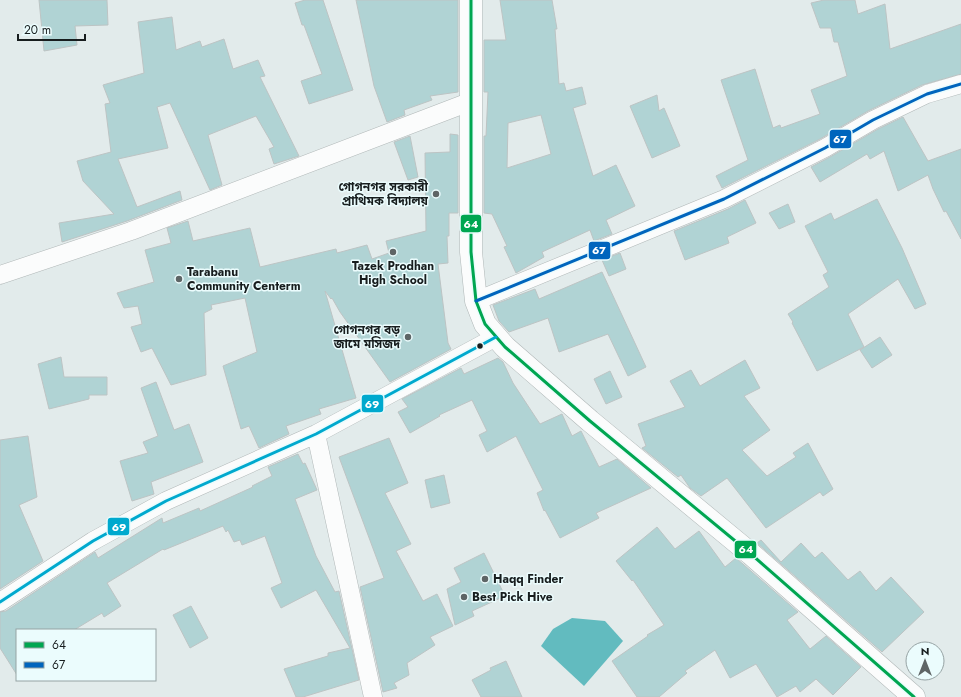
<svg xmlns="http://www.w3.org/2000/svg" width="961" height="697" font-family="Jost,'Noto Sans Bengali',sans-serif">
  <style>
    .water { fill: #62bbbf }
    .building { fill: #b0d3d4; stroke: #bdc4c4; fill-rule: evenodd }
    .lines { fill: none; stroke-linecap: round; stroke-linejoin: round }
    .minor-casing { stroke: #b0b7b7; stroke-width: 19 }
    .primary-casing { stroke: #b0b7b7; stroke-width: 23 }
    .minor { stroke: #fbfcfc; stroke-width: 18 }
    .primary { stroke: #fbfcfc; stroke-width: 22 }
    .bus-1-casing { stroke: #ebfcfd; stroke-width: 6 }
    .bus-2-casing { stroke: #ebfcfd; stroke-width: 6 }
    .bus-3-casing { stroke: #ebfcfd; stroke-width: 6 }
    .bus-1 { stroke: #00a651; stroke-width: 3 }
    .bus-2 { stroke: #0065bd; stroke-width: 3 }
    .bus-3 { stroke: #00a9ce; stroke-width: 3 }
    .poi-dot { fill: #5e6566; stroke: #ebfcfd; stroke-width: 1.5 }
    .bus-dot { fill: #171d1e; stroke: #ebfcfd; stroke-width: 1.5 }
    .labels { text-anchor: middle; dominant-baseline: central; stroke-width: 3; stroke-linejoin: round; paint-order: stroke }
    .poi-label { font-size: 12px; font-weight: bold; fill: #171d1e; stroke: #ebfcfd; text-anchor: start }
    .line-badge { stroke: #ebfcfd; stroke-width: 1.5 }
    .badge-label { font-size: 11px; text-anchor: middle; font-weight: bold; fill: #fff }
  </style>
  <rect width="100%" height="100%" fill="#e2ebeb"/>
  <path class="water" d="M572,618L605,621L623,641L584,686L541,646L553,629Z"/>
  <path class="building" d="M39,0H107L108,25L75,26L77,45L44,51Z
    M305,0H323L353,90L309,104L301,81L322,74L304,25H302L295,3Z
    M356,0H458V92L430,96L432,100L404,110L405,115L387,122L374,86Z
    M500,0H552L557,29H555L559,84L564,83L566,91L582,87L586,104L573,108L593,176L616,165L635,206L606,220L612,234L594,241L590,230L542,252L544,257L516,273L504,247L507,246L492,214L484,213V136H486L488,92H484V40H506ZM541,115L551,154L507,168L508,123Z
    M824,0H855L858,14L885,4L890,49L961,24V74L922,85L868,111L820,139L722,188L716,176L748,160L721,80L755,69L773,128L780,125L781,128L820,114L811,90L847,76L838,42H834L831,28H820L811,3Z
    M172,17L176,50L200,41L202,47L224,39L233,69L258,60L265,76L260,77L299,156L274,164L269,149L274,147L256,116L208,135L222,185L210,190L170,103L157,107L168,148L118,159L137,207L180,191L182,200L127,221L62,242L59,223L114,214L83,181L77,161L111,152L105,104L110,103L103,85L144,73L138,22Z
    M657,95L659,111L664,108L680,146L652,158L630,106Z
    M903,117L928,161L961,149V239L946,211L944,212L933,189L928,175L898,191L884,151L870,159L867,154L820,182L811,167L830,157L878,129Z
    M450,134L458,135V213H449V236H447L448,263L438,264L448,343L451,349L390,382L340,312L332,298L331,299L325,291L356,398L319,409L321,414L286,426L289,434L259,448L249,426L241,429L223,366L257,352L245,298L211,305L212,309L204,313L206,375L171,385L152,348L141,352L131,327L142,324L138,306L124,308L117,293L154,282L145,250L171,243L167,228L188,221L193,241L250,228L260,267L336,249L337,253L367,245L372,259L389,253L386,241L426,231L425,153L450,152Z
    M410,136L418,177L408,180L394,142Z
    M877,199L902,248L926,304L915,309L898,279L848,314L864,347L817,371L792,323L793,322L788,314L829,287L823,275L828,272L805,226L831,213L834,220Z
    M745,200L756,223L727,237L729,243L685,260L674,231L728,209Z
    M788,204L795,222L779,229L769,213Z
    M620,253L626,269L609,276L602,260Z
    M602,272L646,367L628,376L608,334L559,352L548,318L509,332L499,321L493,305L535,289L539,299Z
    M880,337L892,355L872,368L860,350Z
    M61,357L64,377H107V395H89V399L49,409L38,364Z
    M498,358L503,362L513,383L540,424L562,414L572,436L581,431L599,467L617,459L651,488L596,513L599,518L560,538L545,510L544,511L537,493L543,490L516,436L487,452L479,435L487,431L472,400L439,415L440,416L410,433L398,412L408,407L402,399L461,368L464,374Z
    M745,360L760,388L744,396L770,430L742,450L767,476L796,457L793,453L808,443L833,489L823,496L820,492L766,528L727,478L701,496L690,488L681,475L678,477L642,448L646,446L638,424L685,407L670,381L691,370L700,386Z
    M610,371L622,397L606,404L594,379Z
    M156,382L174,430L189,424L203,462L151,482L154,494L132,501L120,461L148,453L143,442L158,436L141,388Z
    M28,436L37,497L19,505L43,561L0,589V440Z
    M389,438L408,483L385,493L411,544L396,551L423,601L437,594L453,626L430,637L435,645L407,663L409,675L394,683L397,688L383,692L360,587L384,578L339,457Z
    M298,454L303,464L305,463L317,490L295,499L316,556L335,592L339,591L359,680L303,697H296L284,669L328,656V653L350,648L316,590L281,608L271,588L282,583L265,536L242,545L240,540L234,542L228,530L226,532L223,526L164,550L163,549L107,583L121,606L104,617L102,613L74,630H17V675L0,648V612L6,611L95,552L98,558L162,518L163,523L199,508L200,511L253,487L252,486L272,476L268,467Z
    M444,475L450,503L431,508L425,480Z
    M657,527L675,549L699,531L725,567L736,558L798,612L787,620L810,649L826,636L861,667L833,695L816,679L800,692L796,686L777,697L756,664L730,678L715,650L685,671L687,673L659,697H637L612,661L648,636L647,635L664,625L633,580L632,581L616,561Z
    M761,540L781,562L801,543L815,558L822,552L848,580L860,571L876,591L891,577L924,612L882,652L757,543Z
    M484,553L505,596L472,611L474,616L455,625L447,589L461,582L454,568Z
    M191,606L208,638L190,648L173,615Z
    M506,661L522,697H481L472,680L491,670L490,668Z"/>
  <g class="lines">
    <g class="minor-casing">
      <path id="minor" d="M0,275L131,231L472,101
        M476,301L724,199L825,148L873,120L927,94L961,84
        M316,434L373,697
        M0,602L93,541L166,501L316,434L496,337"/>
    </g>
    <g class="primary-casing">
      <path id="primary" d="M471,0V252L476,301L485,324L505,347L590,421L751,554L914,697"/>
    </g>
    <use href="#minor" class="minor"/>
    <use href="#primary" class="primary"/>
    <g class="bus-1-casing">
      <path id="bus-1" d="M471,0V252L476,301L485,324L505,347L590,421L751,554L914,697"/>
    </g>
    <g class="bus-2-casing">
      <path id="bus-2" d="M476,301L724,199L825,148L873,120L927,94L961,84"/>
    </g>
    <g class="bus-3-casing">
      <path id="bus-3" d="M0,602L93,541L166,501L316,434L496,337"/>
    </g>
    <use href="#bus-1" class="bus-1"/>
    <use href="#bus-2" class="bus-2"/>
    <use href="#bus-3" class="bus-3"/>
  </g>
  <g class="poi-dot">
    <circle cx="436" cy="194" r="4"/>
    <circle cx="393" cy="252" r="4"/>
    <circle cx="179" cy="279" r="4"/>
    <circle cx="408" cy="337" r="4"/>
    <circle cx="485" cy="579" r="4"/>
    <circle cx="464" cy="597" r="4"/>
  </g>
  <circle class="bus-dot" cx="480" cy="346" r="3.5"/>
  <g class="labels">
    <g class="poi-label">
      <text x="428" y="187" text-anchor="end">গোগনগর সরকারী<tspan x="428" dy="14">প্রাথিমক বিদ্যালয়</tspan></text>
      <text x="393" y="266" text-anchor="middle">Tazek Prodhan<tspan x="393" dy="14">High School</tspan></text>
      <text x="187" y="272">Tarabanu<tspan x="187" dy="14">Community Centerm</tspan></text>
      <text x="400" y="330" text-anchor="end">গোগনগর বড়<tspan x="400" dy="14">জামে মসিজদ</tspan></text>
      <text x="493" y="579">Haqq Finder</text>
      <text x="472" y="597">Best Pick Hive</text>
    </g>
  </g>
  <g class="line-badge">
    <rect x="829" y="129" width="23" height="20" rx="4" fill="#0065bd"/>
    <rect x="460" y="214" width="22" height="19" rx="4" fill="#00a651"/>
    <rect x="588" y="241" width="23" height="19" rx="4" fill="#0065bd"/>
    <rect x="361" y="394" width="23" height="19" rx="4" fill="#00a9ce"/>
    <rect x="107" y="517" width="23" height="19" rx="4" fill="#00a9ce"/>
    <rect x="734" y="540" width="23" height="19" rx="4" fill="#00a651"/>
  </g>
  <g class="badge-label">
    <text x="840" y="143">67</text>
    <text x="471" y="228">64</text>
    <text x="599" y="254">67</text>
    <text x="372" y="408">69</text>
    <text x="119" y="531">69</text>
    <text x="746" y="553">64</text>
  </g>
  <rect x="16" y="629" width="140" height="52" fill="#ebfcfd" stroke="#96a3a4"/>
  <rect x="24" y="642" width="20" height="6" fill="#00a651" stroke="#96a3a4"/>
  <text x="52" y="649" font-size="12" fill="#171d1e">64</text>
  <rect x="24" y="662" width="20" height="6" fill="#0065bd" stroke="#96a3a4"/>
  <text x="52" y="669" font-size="12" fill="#171d1e">67</text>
  <g transform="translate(925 661)"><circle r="19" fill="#ebfcfd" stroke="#96a3a4"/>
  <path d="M0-3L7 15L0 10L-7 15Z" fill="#5e6566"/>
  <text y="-6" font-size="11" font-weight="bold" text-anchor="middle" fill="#171d1e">N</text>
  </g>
  <path d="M18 34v6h67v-6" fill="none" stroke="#171d1e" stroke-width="2"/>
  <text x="24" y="34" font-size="12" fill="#171d1e" stroke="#ebfcfd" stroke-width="3" paint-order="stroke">20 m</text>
</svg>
